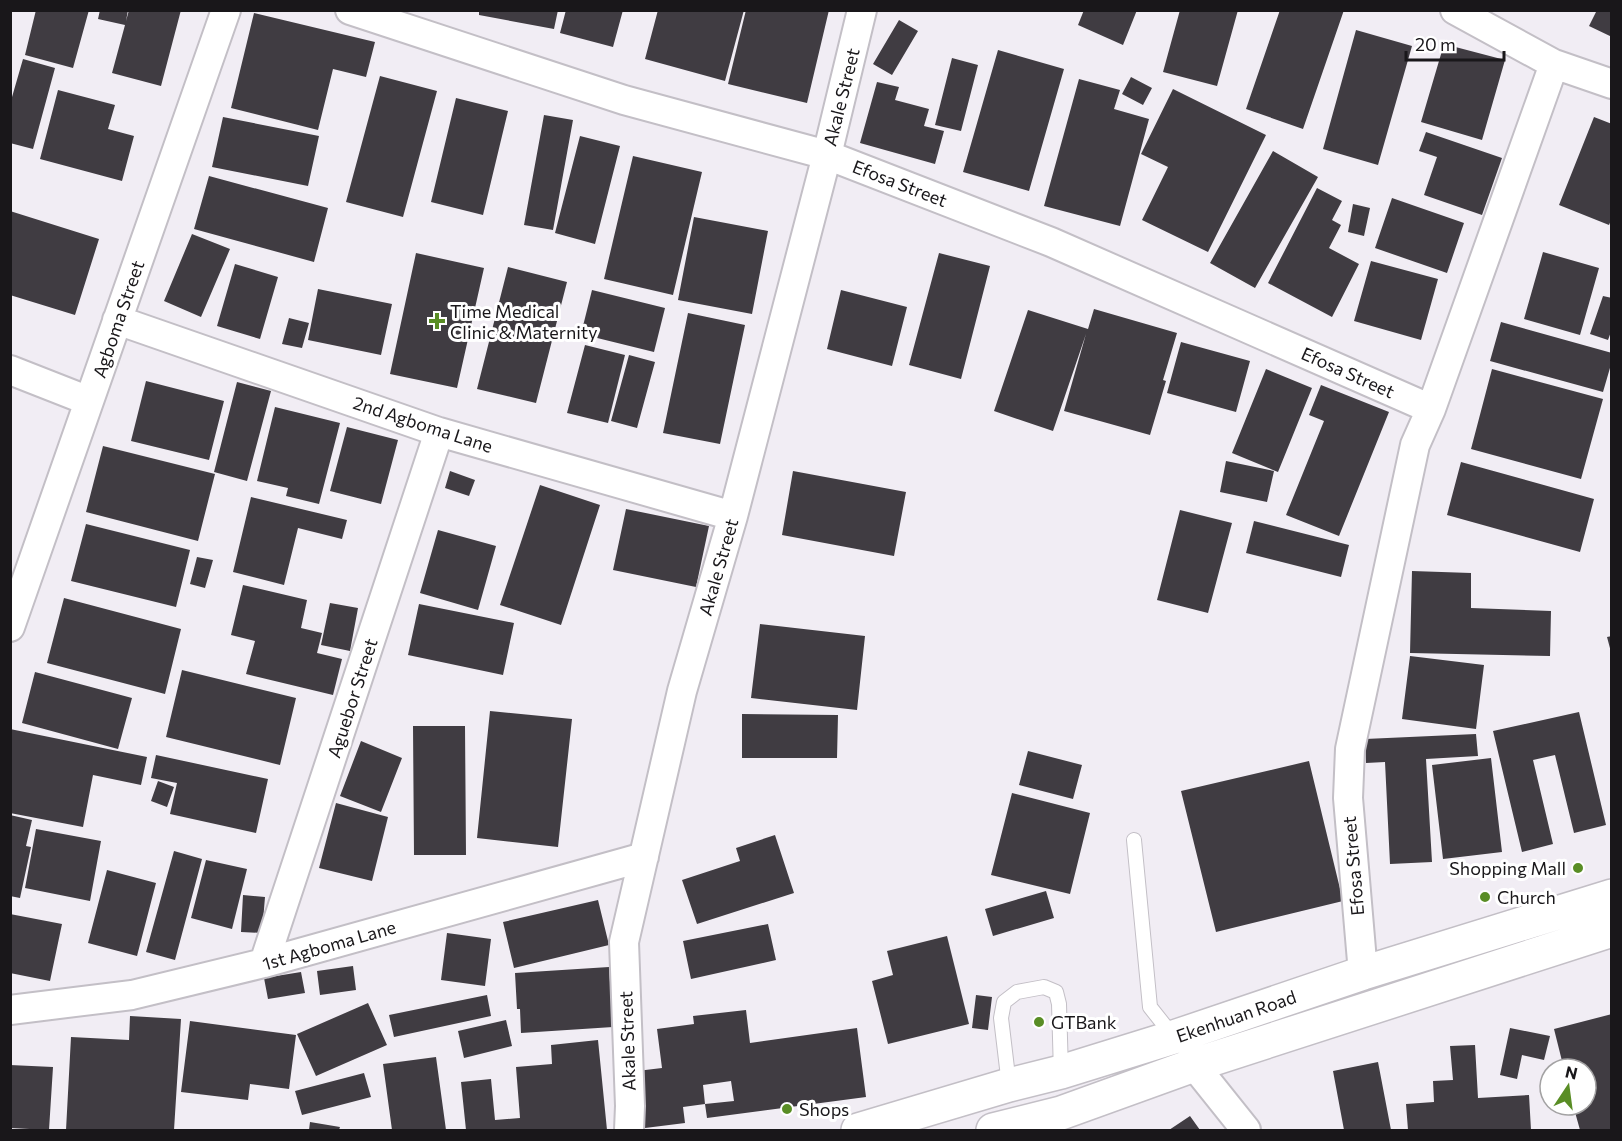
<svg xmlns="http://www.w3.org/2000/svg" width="1622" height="1141" font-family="Commissioner,sans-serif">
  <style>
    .building { fill: #403c42 }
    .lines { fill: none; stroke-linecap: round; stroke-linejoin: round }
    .lane-casing { stroke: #c3bfc6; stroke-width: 16 }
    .street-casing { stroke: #c3bfc6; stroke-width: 32 }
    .secondary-casing { stroke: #c3bfc6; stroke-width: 36 }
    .lane { stroke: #fff; stroke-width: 14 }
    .street { stroke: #fff; stroke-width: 28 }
    .secondary { stroke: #fff; stroke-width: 33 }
    .poi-dot { fill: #598d25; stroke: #fff; stroke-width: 2 }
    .labels { text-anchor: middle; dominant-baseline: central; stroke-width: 6; stroke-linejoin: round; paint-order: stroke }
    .street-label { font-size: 18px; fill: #19171a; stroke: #fff }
    .poi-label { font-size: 18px; fill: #19171a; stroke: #fff; text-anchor: start }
  </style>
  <rect width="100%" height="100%" fill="#f1edf4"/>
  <path class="building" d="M36,10H89L73,68L25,55Z
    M100,10H128L126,21L129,10H181L161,86L112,73L125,25L98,19Z
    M479,10H558L554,29L479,15Z
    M566,10H623L613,47L560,33Z
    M658,10H744L725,81L645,59Z
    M746,10H829L807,103L728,84Z
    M1084,10H1137L1123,45L1078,25Z
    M1180,10H1238L1217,86L1163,72Z
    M1280,10H1344L1303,129L1246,109Z
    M1597,10H1612V37L1589,26Z
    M254,13L375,42L366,77L333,69L318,130L231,108Z
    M899,20L918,31L892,75L873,64Z
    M1356,30L1412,46L1378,165L1323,149Z
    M1444,44L1505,60L1482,140L1421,122Z
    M998,50L1064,69L1029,191L963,172Z
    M952,58L978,65L961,131L935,125Z
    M23,59L55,68L33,149L10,143V104Z
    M380,76L437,91L403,217L346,202Z
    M1131,77L1152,88L1143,105L1122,94Z
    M1079,79L1120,90L1114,109L1149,119L1120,226L1044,206Z
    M877,82L899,87L895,100L929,109L924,126L944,131L935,164L860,143Z
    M1173,89L1266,135L1208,252L1142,220L1168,167L1141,154Z
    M58,90L115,105L108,129L134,136L122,181L40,159Z
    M456,98L508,111L483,215L431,202Z
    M544,115L573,120L553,230L524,225Z
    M223,117L319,136L308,186L212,167Z
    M1594,117L1612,124V218L1609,225L1559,205Z
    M1426,132L1502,158L1482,215L1424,195L1437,157L1419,151Z
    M580,136L620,146L595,244L555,233Z
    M1273,151L1318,177L1255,288L1210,263Z
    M633,156L702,172L673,295L604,279Z
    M209,176L328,208L314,262L194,229Z
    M1317,188L1342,201L1332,220L1341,225L1329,248L1359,264L1332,317L1268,283Z
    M1392,198L1464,223L1447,273L1375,248Z
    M1353,204L1370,208L1364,236L1348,232Z
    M10,211L99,239L75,315L10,295Z
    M694,217L768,231L752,314L678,300Z
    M192,234L230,249L201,317L164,301Z
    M1543,252L1599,268L1580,335L1524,319Z
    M416,253L484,268L457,388L390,374Z
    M939,253L990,266L961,379L909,365Z
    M1371,261L1438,279L1421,340L1354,321Z
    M235,264L278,277L260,339L217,326Z
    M508,267L567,282L536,403L477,389Z
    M318,289L392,304L381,355L308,340Z
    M592,290L665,308L654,352L581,334Z
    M841,290L907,307L892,366L827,349Z
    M1603,296L1612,298V329L1608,340L1590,334Z
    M1094,309L1177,333L1163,380L1166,381L1150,435L1064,411L1086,334L1053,431L994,411L1028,310L1088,329Z
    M688,313L745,325L720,444L663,433Z
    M289,318L309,323L302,348L282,344Z
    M1501,322L1612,353V361L1603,392L1490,361Z
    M1181,342L1250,361L1236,412L1167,393Z
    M585,345L625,355L608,423L567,413Z
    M629,355L655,362L637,428L611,421Z
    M1266,369L1312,388L1278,472L1232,453Z
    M1492,369L1603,399L1581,479L1471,449Z
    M146,381L224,401L209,460L131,441Z
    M237,382L271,391L247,481L214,472Z
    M1321,385L1389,412L1339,536L1286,515L1324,421L1309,415Z
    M275,407L340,423L319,504L286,496L288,488L257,481Z
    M347,427L398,440L381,504L330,491Z
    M103,446L215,474L198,541L86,512Z
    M1226,461L1274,471L1267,502L1220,492Z
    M1461,462L1594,499L1580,552L1447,515Z
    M450,471L475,480L469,496L445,488Z
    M793,471L906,492L894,556L782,535Z
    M540,485L600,505L561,625L500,605Z
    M251,497L347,520L342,539L298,528L284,585L233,572Z
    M626,509L709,526L696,587L613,570Z
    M1180,510L1232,523L1208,613L1157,600Z
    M1254,521L1349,545L1341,577L1246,553Z
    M86,524L190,550L176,607L71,581Z
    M438,530L496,546L478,610L420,593Z
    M197,557L213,560L205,588L190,584Z
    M1412,571L1471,573V608L1551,611L1550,656L1410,653Z
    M243,585L307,600L301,628L322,633L317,653L342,659L333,695L246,674L255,641L231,635Z
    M64,598L181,629L165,694L47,663Z
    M330,603L358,608L350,651L321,645Z
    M419,604L514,623L503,675L408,655Z
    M760,624L865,636L857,710L751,698Z
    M1612,636V652H1611L1607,637Z
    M1410,656L1484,665L1476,729L1402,719Z
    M182,670L296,698L280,765L166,737Z
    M35,672L132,698L118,749L22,723Z
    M490,711L572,719L558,847L477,838Z
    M1579,712L1606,825L1574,833L1555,755L1533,760L1553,844L1522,852L1493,731Z
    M742,714L838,715L837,758H742Z
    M413,726H465L466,855H414Z
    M10,729L147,757L141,785L93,775L83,827L10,813Z
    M1476,734L1478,756L1426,759L1432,862L1390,864L1385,762L1366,763L1365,739Z
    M361,741L402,758L381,812L340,796Z
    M1028,751L1082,765L1073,799L1019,785Z
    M156,755L268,779L256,833L170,814L177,783L151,778Z
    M1491,758L1502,852L1443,859L1432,765Z
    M1309,761L1343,901L1216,932L1181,791Z
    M158,781L174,787L167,807L151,801Z
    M1012,793L1090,813L1070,894L991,875Z
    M336,803L388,817L372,881L319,868Z
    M10,815L32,820L26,846L31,847L20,898L10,896Z
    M36,829L101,841L90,901L25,888Z
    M775,835L794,893L697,924L682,880L740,861L736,848Z
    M174,851L202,859L175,960L146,952Z
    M206,860L247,869L232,929L191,918Z
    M107,870L156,883L137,956L88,943Z
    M1046,891L1054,918L993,936L985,909Z
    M243,895L265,897L262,933L241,932Z
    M598,900L609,945L514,968L503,922Z
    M10,914L62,924L50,981L10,973Z
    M768,924L776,960L691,979L683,941Z
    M447,933L491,939L485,986L441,980Z
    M947,936L969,1024L888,1044L872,981L893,975L887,951Z
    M353,966L356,990L320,995L317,971Z
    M609,967L613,1027L521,1033L520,1009H517L515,973Z
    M301,972L305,993L268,999L264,978Z
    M487,995L491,1016L394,1037L389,1015Z
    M976,995L992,997L988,1030L972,1028Z
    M368,1003L387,1045L316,1076L297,1034Z
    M746,1010L750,1043L857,1028L866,1097L707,1118L705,1104L734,1101L731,1081L703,1085L705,1104L683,1107L685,1123L645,1128L637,1071L662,1068L657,1029L694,1024L693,1016Z
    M1612,1014V1130H1580L1573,1105H1586V1069H1564L1554,1029Z
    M130,1016L181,1019L174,1130H66L71,1037L129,1040Z
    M506,1020L512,1046L464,1058L458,1031Z
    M190,1021L296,1035L289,1089L250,1084L248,1100L181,1092Z
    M1510,1028L1550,1036L1544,1060L1522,1055L1517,1079L1500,1075Z
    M598,1040L607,1130H466L461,1082L491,1079L495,1120L520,1118L516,1067L552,1064L551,1045Z
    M1475,1045L1478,1098L1529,1095L1531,1130H1408L1406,1104L1434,1102L1433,1081L1453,1080L1450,1046Z
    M436,1057L446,1130H392L383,1064Z
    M1378,1062L1391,1130H1344L1333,1071Z
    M10,1065L53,1067L49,1130L10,1128Z
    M364,1073L371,1097L302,1115L295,1091Z
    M1190,1116L1200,1130H1169Z
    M310,1122L340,1127L339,1130H309Z"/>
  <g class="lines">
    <g class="lane-casing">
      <path id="lane" d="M1134,840L1150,1007L1173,1036
        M1009,1085L1001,1018L1004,1002L1017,992L1044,987L1056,992L1059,1004L1061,1072"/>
    </g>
    <g class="street-casing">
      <path id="street" d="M350,10L624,100L827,155L1051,242L1431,409
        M1455,10L1554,64L1612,84
        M117,320L439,432L733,516
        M10,370L89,401
        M10,627L226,10
        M264,963L439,432
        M1363,973L1348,798L1350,749L1415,445L1431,409L1554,64
        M10,1010L132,995L264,963L644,857
        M1194,1065L1246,1130
        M629,1130L630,1106L624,942L682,691L733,516L827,155L862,10"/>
    </g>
    <g class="secondary-casing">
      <path id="secondary" d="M858,1130L1009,1085L1061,1072L1174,1037L1363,973L1612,896
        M993,1130L1061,1113L1194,1065L1612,930"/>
    </g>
    <use href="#lane" class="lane"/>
    <use href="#street" class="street"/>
    <use href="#secondary" class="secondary"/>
  </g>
  <g class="poi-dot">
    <path d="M434 312h6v6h6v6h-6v6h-6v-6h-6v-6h6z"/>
    <circle cx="1578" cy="868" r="6"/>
    <circle cx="1485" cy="897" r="6"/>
    <circle cx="1039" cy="1022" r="6"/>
    <circle cx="787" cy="1109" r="6"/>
  </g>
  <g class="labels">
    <g class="street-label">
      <text transform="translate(841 97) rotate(-76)">Akale Street</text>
      <text transform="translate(900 183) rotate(21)">Efosa Street</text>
      <text transform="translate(118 319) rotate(-71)">Agboma Street</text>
      <text transform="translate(1348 372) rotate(24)">Efosa Street</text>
      <text transform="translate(423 424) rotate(18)">2nd Agboma Lane</text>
      <text transform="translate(718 567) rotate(-74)">Akale Street</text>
      <text transform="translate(352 698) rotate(-72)">Aguebor Street</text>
      <text transform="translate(1353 866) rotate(-95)">Efosa Street</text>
      <text transform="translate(329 945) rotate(-16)">1st Agboma Lane</text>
      <text transform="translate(1236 1016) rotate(-19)">Ekenhuan Road</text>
      <text transform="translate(627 1041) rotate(-92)">Akale Street</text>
    </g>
    <g class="poi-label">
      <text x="450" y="311">Time Medical<tspan x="450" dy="21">Clinic &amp; Maternity</tspan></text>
      <text x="1566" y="868" text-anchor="end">Shopping Mall</text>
      <text x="1497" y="897">Church</text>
      <text x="1051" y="1022">GTBank</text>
      <text x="799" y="1109">Shops</text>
    </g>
  </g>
  <rect width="1622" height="1141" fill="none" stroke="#19171a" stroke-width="24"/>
  <g transform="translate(1568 1087) rotate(13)"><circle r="28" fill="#ffffff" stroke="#a3a2a3" stroke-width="1.5"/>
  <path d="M0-4.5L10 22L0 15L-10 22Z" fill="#598d25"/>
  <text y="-9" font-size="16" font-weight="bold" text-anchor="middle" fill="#19171a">N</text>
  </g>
  <path d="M1406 51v9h98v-9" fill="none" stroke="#19171a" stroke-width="3"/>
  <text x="1415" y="51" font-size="18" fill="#19171a" stroke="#ffffff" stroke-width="4.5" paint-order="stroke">20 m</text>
</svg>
